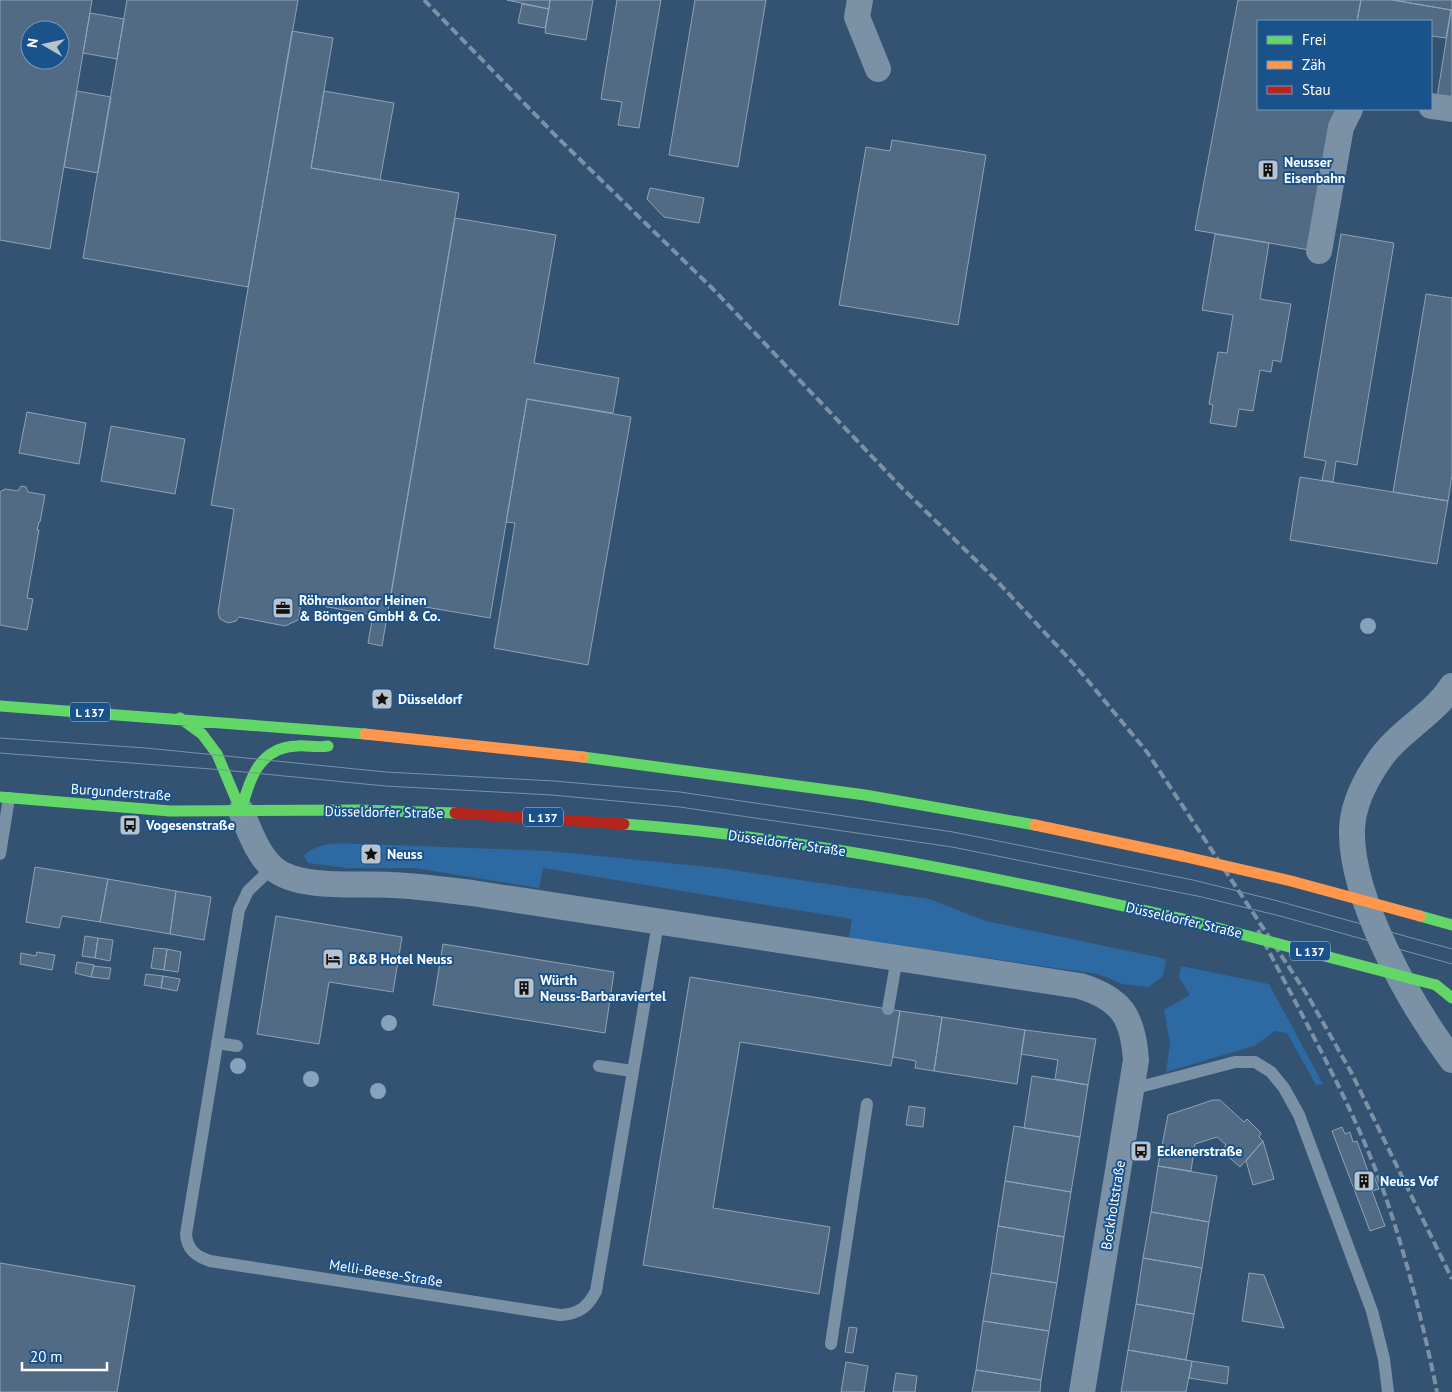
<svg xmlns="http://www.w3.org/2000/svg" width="1452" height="1392" font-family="'PT Sans',sans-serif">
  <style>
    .green { fill: #2d69a2 }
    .building { fill: #526b84; stroke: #8fa2b5; fill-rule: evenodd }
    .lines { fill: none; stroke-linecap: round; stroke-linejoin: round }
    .lane { stroke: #7b91a6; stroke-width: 12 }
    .street { stroke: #7b91a6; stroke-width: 26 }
    .fast { stroke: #63d668; stroke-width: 11 }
    .slow { stroke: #ff974d; stroke-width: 11 }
    .jam { stroke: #b3261e; stroke-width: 11 }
    .tram { stroke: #7c91a5; stroke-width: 1 }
    .rail { stroke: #7c91a5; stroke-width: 4; stroke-dasharray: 9 4; stroke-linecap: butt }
    .fast-bridge { stroke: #63d668; stroke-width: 11 }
    .slow-bridge { stroke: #ff974d; stroke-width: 11 }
    .tree { fill: #87a2bd }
    .labels { text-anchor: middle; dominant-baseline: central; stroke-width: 4; stroke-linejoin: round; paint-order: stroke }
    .shield { fill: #1a528c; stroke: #bacbdc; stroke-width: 1 }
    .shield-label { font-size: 12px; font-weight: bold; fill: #fff }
    .poi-label { font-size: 14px; font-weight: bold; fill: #fff; stroke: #1a528c; text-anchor: start }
    .street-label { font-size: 14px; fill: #fff; stroke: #1a528c }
  </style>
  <rect width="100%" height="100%" fill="#345372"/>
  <path class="green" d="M364,844L549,851L718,868L929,899L986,921L1166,959L1163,976L1149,987L1122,984L1098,974L849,938L852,919L543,868L539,888L414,868H347L308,863L304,856C319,840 344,844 364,844Z
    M1181,966L1269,984L1323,1084L1316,1085L1287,1033L1275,1031L1254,1046L1166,1072L1170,1043L1164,1010L1190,995L1179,977Z"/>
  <path class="building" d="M0,0H92L50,249L0,240ZM30,30H60V60H30Z
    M127,0H298L248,287L83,258Z
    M507,0H550L549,9Z
    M550,0H593L586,40L545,33Z
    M617,0H661L639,128L618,125L622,102L601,99Z
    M695,0H766L738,167L669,155Z
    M1238,0H1361L1357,21H1258V109H1342L1315,251L1195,230Z
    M1361,0H1393L1451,10L1446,38L1431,36V21H1357Z
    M1393,0H1452V10H1451Z
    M522,4L549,9L545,28L518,23Z
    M1451,10H1452V106L1436,104Z
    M90,13L124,19L117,59L83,53Z
    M292,31L333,38L311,168L459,193L382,646L368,643L373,615L305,603L301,604L298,620L285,626L239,617L236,621L228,623L220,619L218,612L234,509L211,505Z
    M77,91L111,97L98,173L64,167Z
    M324,91L394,103L380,180L311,168Z
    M892,140L986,155L958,325L839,305L866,147L890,151Z
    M650,188L704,198L699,223L664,217L647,199Z
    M455,218L556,235L534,363L619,378L613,413L527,399L490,618L390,601Z
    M1215,234L1269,243L1260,299L1291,304L1281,362L1273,360L1271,372L1260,370L1253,411L1239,409L1236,427L1210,423L1213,405L1209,404L1218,352L1227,353L1233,315L1202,310Z
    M1341,234L1394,243L1357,465L1336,461L1333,482L1322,480L1326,461L1304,457Z
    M1426,294L1452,298V475L1448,501L1393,492Z
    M527,399L631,417L588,665L494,648L515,523L506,522Z
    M27,412L86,423L79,464L19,453Z
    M111,426L185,439L175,494L101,481Z
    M1300,477L1448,501L1437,564L1290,540Z
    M21,486L26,487L28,492L45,495L40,522H39L37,530H39L27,598L33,599L27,630L0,625V492L5,489L18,491Z
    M35,867L108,879L100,922L62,916L59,928L26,922Z
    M108,879L176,891L170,934L100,922Z
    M176,891L211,897L204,940L170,934Z
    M276,916L402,937L393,992L329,982L319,1044L257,1034Z
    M85,936L98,938L95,958L82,956Z
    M98,938L113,940L110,961L95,958Z
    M443,944L614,972L605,1033L433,1005Z
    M154,948L167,949L164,970L151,968Z
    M167,949L181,952L178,972L164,970Z
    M37,952L55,955L52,970L20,964L21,953L36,956Z
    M77,962L94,965L91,977L75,973Z
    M94,966L111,968L109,979L91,977Z
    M146,974L163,976L161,988L144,985Z
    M163,976L180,979L177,991L161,988Z
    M690,977L900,1011L891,1066L740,1042L713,1208L830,1227L819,1294L643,1265Z
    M900,1011L942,1017L934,1071L915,1068L916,1061L893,1057Z
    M942,1017L1025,1030L1017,1084L934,1071Z
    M1025,1030L1096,1039L1088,1085L1055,1079L1058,1060L1021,1054Z
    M1032,1076L1088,1085L1080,1137L1024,1128Z
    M1213,1100H1220L1244,1122L1247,1119L1261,1133L1259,1137L1263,1141L1240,1167L1221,1150L1226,1145L1217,1137L1195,1144L1191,1171L1158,1166L1168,1115Z
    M909,1106L925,1108L923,1127L906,1125Z
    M1014,1126L1080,1137L1071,1192L1005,1181Z
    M1342,1127L1345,1134L1350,1132L1353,1142L1357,1141L1369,1174L1373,1173L1379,1189L1372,1191L1385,1226L1370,1231L1332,1131Z
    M1263,1141L1274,1179L1253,1185L1246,1161Z
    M1158,1166L1217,1176L1209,1222L1151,1212Z
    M1005,1181L1071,1192L1064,1237L998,1226Z
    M1151,1212L1209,1222L1202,1268L1143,1258Z
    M998,1226L1064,1237L1057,1283L991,1273Z
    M1143,1258L1202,1268L1194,1314L1136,1304Z
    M0,1263L135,1286L117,1392H0Z
    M991,1273L1057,1283L1049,1331L983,1321Z
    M1249,1273L1264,1275L1284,1328L1242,1321Z
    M1136,1304L1194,1314L1186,1360L1128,1350Z
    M983,1321L1049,1331L1041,1380L976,1370Z
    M849,1327L857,1328L853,1353L845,1352Z
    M1128,1350L1192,1361L1186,1392H1121Z
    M1192,1361L1229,1367L1227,1384L1189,1378Z
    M846,1362L868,1366L864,1392H841Z
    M976,1370L1041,1380L1040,1392H972Z
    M896,1373L917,1376L915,1392H893Z"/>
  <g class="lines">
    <path class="lane" d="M0,854L9,798
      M272,868L248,891L239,910L186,1234C187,1249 195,1256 210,1261L560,1315C579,1314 588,1307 596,1291L658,923
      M888,1009L897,958
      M217,1043L237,1046
      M599,1066L632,1071
      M1132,1089L1235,1062H1255L1271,1072L1284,1088L1299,1115L1372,1311L1384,1359L1388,1392
      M831,1344L867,1104"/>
    <path class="street" d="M860,0L857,17L878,69
      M1431,106L1452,109
      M1319,251L1341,127L1350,109
      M1452,686C1433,716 1397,732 1378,762C1365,781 1353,805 1352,829C1350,899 1411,1005 1452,1060
      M241,811C249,829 257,854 273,868C298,890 359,883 392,885C419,886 445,890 472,893L1080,986C1122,999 1133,1017 1136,1060L1082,1392"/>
    <path class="fast" d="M0,706L365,734
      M180,718L202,734L217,754L241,811
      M583,757L865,795L1035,825
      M0,797L170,811L357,810L455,813
      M241,811C249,780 259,747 297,746C307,745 317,748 328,746
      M624,824C812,838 998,878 1183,919
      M1420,916L1452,925
      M1436,985L1452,998"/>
    <path class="slow" d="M365,734L583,757
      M1035,825L1182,856"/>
    <path class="jam" d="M455,813L624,824"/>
    <path class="tram" d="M0,738L146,748L386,772L554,781L680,792L953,832L1193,880L1274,900L1452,949
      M0,753L224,770L385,786L552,795L680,807L952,847L1202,897L1280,916L1452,964"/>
    <path class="rail" d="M424,0L558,138L714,290L900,486L995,579L1074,664L1147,752L1308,996L1351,1072L1452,1279
      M1258,930C1303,1019 1355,1107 1387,1201C1408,1263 1424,1328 1437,1392"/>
    <path class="fast-bridge" d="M1183,919L1436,985"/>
    <path class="slow-bridge" d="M1182,856L1291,881L1420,916"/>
  </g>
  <g class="tree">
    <circle cx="1368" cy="626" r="8"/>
    <circle cx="389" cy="1023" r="8"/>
    <circle cx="238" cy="1066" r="8"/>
    <circle cx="311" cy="1079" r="8"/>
    <circle cx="378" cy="1091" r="8"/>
  </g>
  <defs>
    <g id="building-square" transform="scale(1.125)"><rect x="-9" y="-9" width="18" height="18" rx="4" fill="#b8c3ce" stroke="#1a528c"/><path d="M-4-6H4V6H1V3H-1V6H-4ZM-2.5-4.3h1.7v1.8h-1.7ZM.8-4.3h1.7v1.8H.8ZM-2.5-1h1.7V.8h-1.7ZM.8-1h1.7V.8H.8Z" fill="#111"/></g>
    <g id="office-square" transform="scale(1.125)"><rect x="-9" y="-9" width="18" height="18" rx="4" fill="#b8c3ce" stroke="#1a528c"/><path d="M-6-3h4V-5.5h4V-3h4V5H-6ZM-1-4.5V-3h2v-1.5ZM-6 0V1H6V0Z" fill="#111"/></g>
    <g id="sight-square" transform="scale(1.125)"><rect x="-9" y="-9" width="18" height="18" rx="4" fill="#b8c3ce" stroke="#1a528c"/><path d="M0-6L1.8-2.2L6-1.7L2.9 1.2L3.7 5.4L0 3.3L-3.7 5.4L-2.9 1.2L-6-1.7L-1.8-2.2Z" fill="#111"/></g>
    <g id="bus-square" transform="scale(1.125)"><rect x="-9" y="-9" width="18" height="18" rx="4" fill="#b8c3ce" stroke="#1a528c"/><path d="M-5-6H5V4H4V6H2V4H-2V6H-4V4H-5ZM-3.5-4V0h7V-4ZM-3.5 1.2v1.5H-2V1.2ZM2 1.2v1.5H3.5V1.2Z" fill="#111"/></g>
    <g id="hotel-square" transform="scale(1.125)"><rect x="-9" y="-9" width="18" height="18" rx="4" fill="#b8c3ce" stroke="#1a528c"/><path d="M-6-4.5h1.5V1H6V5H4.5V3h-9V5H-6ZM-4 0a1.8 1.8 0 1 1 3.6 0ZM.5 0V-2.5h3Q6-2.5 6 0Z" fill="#111"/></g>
  </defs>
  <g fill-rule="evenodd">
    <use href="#building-square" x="1268" y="170"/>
    <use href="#office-square" x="283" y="608"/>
    <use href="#sight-square" x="382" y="699"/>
    <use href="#bus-square" x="130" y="825"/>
    <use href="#sight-square" x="371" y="854"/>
    <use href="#hotel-square" x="333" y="959"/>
    <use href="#building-square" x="524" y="988"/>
    <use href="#bus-square" x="1141" y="1151"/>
    <use href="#building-square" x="1364" y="1181"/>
  </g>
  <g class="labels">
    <g class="shield">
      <rect x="70" y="702.5" width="40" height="19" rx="4"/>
      <rect x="523" y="807.5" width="40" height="19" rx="4"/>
      <rect x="1290" y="941.5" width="40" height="19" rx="4"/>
    </g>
    <g class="shield-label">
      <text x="90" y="712">L 137</text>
      <text x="543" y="817">L 137</text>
      <text x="1310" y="951">L 137</text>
    </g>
    <g class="poi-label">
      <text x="1284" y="162">Neusser<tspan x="1284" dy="16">Eisenbahn</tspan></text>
      <text x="299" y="600">Röhrenkontor Heinen<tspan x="299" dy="16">&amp; Böntgen GmbH &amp; Co.</tspan></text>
      <text x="398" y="699">Düsseldorf</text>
      <text x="146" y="825">Vogesenstraße</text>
      <text x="387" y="854">Neuss</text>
      <text x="349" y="959">B&amp;B Hotel Neuss</text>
      <text x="540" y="980">Würth<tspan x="540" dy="16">Neuss-Barbaraviertel</tspan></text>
      <text x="1157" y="1151">Eckenerstraße</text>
      <text x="1380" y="1181">Neuss Vof</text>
    </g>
    <g class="street-label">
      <text transform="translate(121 792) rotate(4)">Burgunderstraße</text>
      <text transform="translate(384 812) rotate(1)">Düsseldorfer Straße</text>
      <text transform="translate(787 843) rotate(8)">Düsseldorfer Straße</text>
      <text transform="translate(1184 920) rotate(13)">Düsseldorfer Straße</text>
      <text transform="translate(1113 1205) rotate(-81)">Bockholtstraße</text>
      <text transform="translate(386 1273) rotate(9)">Melli-Beese-Straße</text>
    </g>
  </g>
  <rect x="1257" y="20" width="175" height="90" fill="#1a528c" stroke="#7697ba"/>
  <rect x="1267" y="36" width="25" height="8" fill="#63d668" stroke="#7697ba"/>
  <text x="1302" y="45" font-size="15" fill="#ffffff">Frei</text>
  <rect x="1267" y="61" width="25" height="8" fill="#ff974d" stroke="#7697ba"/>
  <text x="1302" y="70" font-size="15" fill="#ffffff">Zäh</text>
  <rect x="1267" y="86" width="25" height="8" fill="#b3261e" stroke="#7697ba"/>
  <text x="1302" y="95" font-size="15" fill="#ffffff">Stau</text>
  <g transform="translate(45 45) rotate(279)"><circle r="24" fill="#1a528c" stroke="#7697ba"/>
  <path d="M0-4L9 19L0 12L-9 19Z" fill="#b8c3ce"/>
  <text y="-8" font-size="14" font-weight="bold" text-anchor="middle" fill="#ffffff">N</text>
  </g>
  <path d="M22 1362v8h85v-8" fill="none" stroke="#ffffff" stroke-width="2.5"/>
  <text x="30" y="1362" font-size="15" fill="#ffffff" stroke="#1a528c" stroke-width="4" paint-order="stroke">20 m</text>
</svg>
